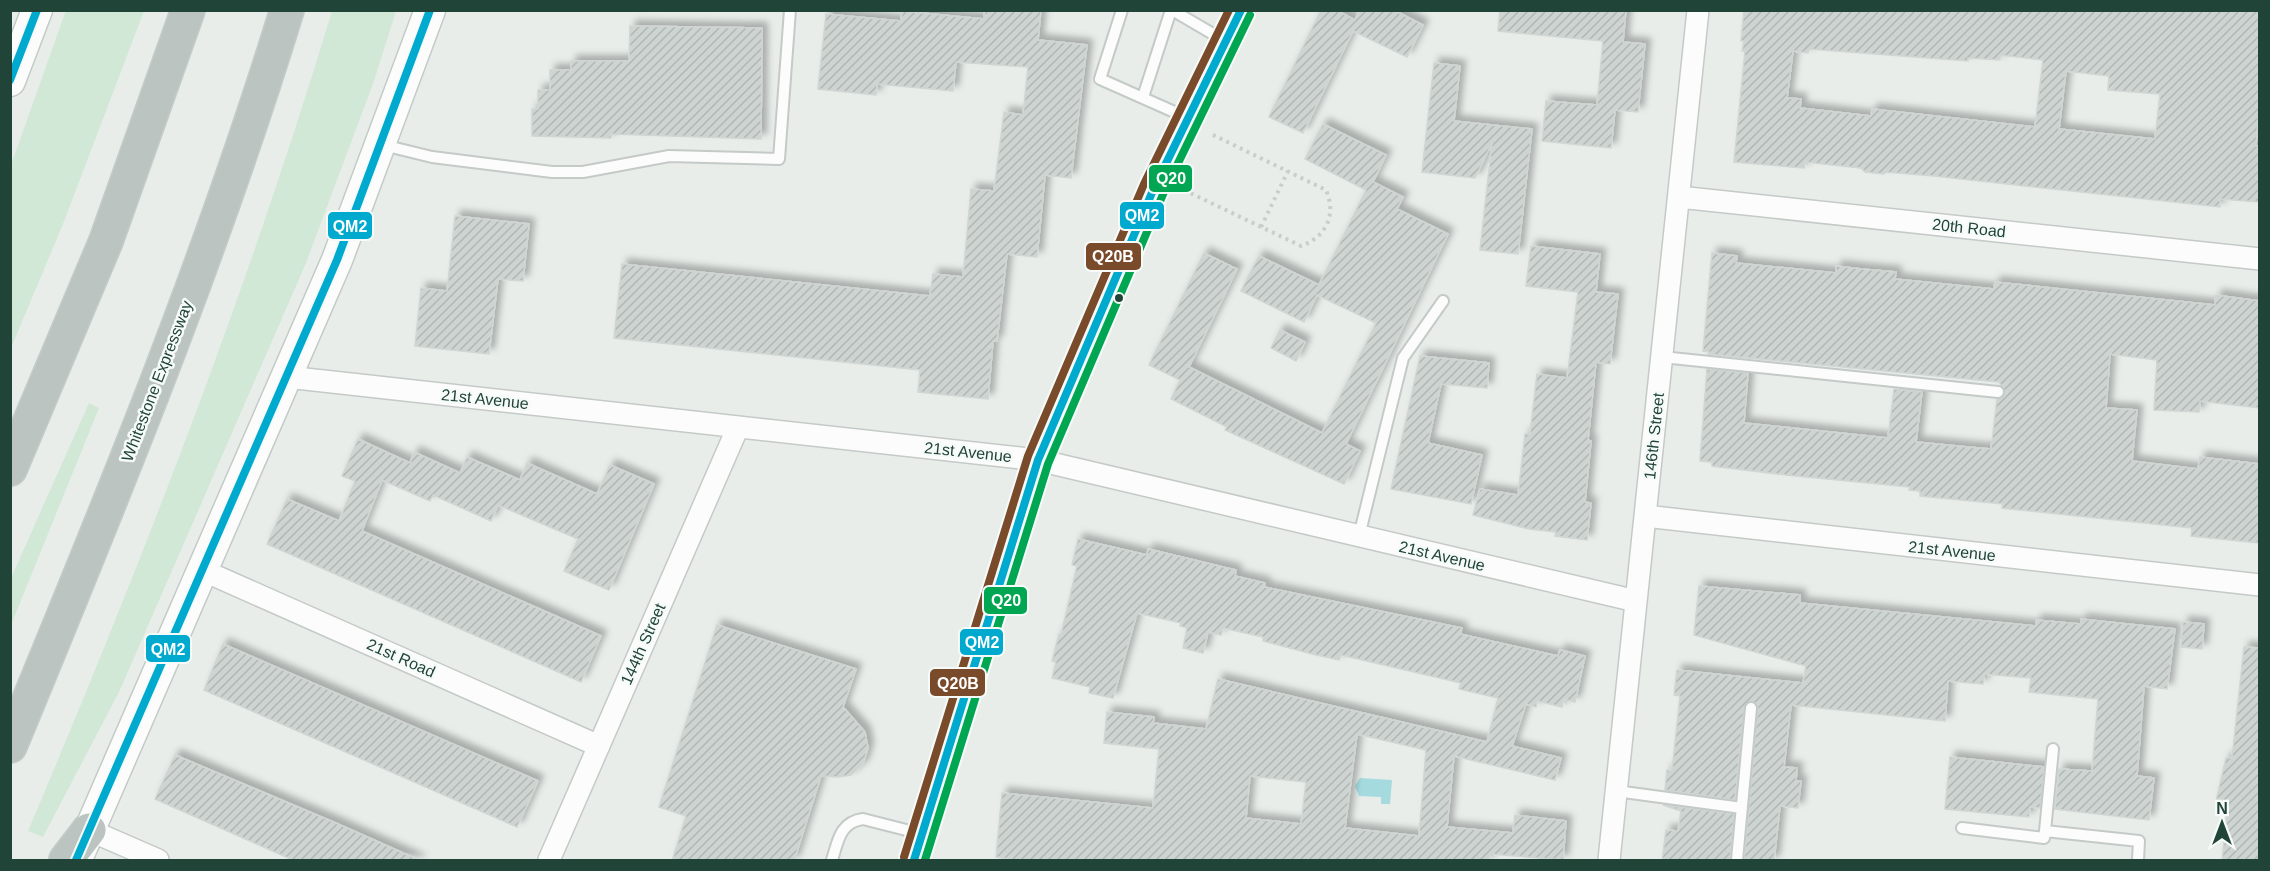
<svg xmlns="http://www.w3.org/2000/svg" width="2270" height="871" font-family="Helvetica,sans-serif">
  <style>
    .grass { fill: #d0e8d5 }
    .water { fill: #a5dbdf }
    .building { fill: url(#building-hatch); stroke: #d0d6d3; stroke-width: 1.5; fill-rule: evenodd; filter: url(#shadow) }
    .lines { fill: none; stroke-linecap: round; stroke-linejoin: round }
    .service-casing { stroke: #c4cac7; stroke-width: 14 }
    .minor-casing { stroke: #c4cac7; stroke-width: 24 }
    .tertiary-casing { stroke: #c4cac7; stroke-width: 30 }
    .secondary-casing { stroke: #c3cbc7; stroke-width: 33 }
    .motorway-casing { stroke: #c2ccc9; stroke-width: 36 }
    .path { stroke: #c6cfcc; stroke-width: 4; stroke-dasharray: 3 4.5; stroke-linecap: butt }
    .service { stroke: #fcfcfc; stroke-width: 10 }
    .minor { stroke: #fcfcfc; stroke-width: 21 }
    .tertiary { stroke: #fcfcfc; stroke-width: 27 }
    .secondary { stroke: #fcfcfc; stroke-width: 30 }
    .motorway { stroke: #bbc4c1; stroke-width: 33 }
    .bus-1-casing { stroke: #f6fbf9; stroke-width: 12 }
    .bus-2-casing { stroke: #f6fbf9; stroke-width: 12 }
    .bus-3-casing { stroke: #f6fbf9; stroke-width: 12 }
    .bus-1 { stroke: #00a9ce; stroke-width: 8 }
    .bus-2 { stroke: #00a651; stroke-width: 8 }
    .bus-3 { stroke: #7a4b2a; stroke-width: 8 }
    .bus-dot { fill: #214439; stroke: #f6fbf9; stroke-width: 2 }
    .labels { text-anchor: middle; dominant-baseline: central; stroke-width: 5; stroke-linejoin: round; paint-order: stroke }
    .street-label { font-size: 16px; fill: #214439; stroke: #f6fbf9 }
    .line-badge { stroke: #f6fbf9; stroke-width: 2 }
    .badge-label { font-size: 16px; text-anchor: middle; font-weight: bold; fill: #fff }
  </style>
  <defs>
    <pattern id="building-hatch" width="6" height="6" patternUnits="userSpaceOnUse" patternTransform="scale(1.5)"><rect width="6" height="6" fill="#ced4d2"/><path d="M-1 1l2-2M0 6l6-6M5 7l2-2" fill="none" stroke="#b1b7b5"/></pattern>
    <filter id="shadow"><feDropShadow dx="5.5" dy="-5.5" stdDeviation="3" flood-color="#0004"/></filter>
  </defs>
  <rect width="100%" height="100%" fill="#e8edea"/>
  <path class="grass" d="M66,10L144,11L63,224L11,348V165Z
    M332,11H396L374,81L306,263L120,690L43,837L28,831C142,562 248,290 332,11Z
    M89,403L99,408L11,625V578Z"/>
  <path class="water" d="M1360,778L1392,780L1390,804H1381V797L1359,796L1355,786Z"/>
  <path class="building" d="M985,10H1041L1038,40L1087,45L1071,178L1045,175L1037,257L1007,254L997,341H993L988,399L918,392L920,370L614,338L622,264L930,296L933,274L963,277L971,189L994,191L1004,112L1023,115L1028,67L956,62L953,91L877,84L876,95L818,89L826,14L901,21L902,11L984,19Z
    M1321,10H1336L1355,20L1359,10H1394L1423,25L1407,57L1353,31L1303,133L1269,117Z
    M1500,10H1626L1623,42L1645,44L1638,112L1615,110L1611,148L1542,141L1546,101L1597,105L1603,41L1498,31Z
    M1744,10H2259V107L2256,146H2259V202L2220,199V207L1934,176L1885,172L1884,174L1865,172L1861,168L1805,162L1804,168L1734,162L1745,51H1742L1744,41H1741ZM1809,49L1968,61V58L2000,60V55L2043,60L2035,127L1872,109L1871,116L1800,108L1801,99L1787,98L1793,51L1808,53ZM2066,71L2109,76L2108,90L2160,94L2155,139L2059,129Z
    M630,26L762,28L761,139L611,134V138L532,136V109H538V90H550V70H571V61H629Z
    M1434,63L1460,66L1454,121L1532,129L1518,254L1480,250L1492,143L1475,178L1422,172Z
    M1323,124L1386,155L1373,182L1403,197L1397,209L1448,234L1346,444L1360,451L1344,484L1225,430L1227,427L1171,399L1180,380L1149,365L1204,253L1237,269L1189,367L1322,433L1376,323L1317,295L1304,322L1241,291L1259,256L1319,285L1366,190L1305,159Z
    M455,216L529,224L523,281L498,279L489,354L415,346L421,288L447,291Z
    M1531,246L1600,254L1596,292L1618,294L1610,364L1596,362L1588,440L1591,441L1585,502L1591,503L1587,540L1555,536L1556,532L1529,529L1473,515L1480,489L1518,495L1525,434H1530L1537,374L1567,378L1578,292L1526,286Z
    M1712,253L1737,256L1736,263L1836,273V266L1862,269L1896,272L1895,279L1994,289L1995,282L2215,305L2216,295L2259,301V408L2200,401L2199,412L2154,410L2157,360L2110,354L2106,408L2137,410L2132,461L2198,469L2200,457L2259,464V543L2191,536L2192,528L2002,508L2003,504L1920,496V491L1909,490L1910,487L1786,475L1712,466V462L1700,461L1707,369L1748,373L1744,423L1888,438L1894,389L1922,392L1916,442L1968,447L1991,449L1997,399L2004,397L2005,392L1999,382L1708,354L1709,352L1703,351Z
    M1280,330L1305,342L1296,361L1271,348Z
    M1420,356L1489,363L1487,388L1441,384L1428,443L1482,455L1471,504L1391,489Z
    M358,439L410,463L414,452L460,473L467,457L520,480L527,463L597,494L610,465L654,484L609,590L564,571L578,539L498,505L491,521L433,495L430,501L382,480L362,531L601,636L581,682L267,544L287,499L339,521L355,481L342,476Z
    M1078,539L1147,555L1148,549L1236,570L1235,576L1265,583L1264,587L1462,628L1460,634L1558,656L1560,650L1585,656L1575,702L1563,699L1562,707L1537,701L1536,707L1526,704L1512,746L1561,758L1555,780L1454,756L1447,827L1513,833L1515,815L1566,821L1563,860L1490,854L1489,861H1022L996,857L1002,793L1153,808L1159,749L1104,743L1107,712L1154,717L1153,723L1206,729L1218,679L1487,742L1498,698L1459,689L1461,683L1341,655L1339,660L1312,654L1263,641V637L1223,628L1221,635L1208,632L1203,653L1183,648L1187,628L1180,626L1181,623L1137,613L1113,698L1089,693L1090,687L1052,678L1056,662L1052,661L1059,634L1061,635L1077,566L1072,565ZM1357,734L1426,750L1419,836L1345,828ZM1250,776L1306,782L1301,824L1246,818Z
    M1699,586L1800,595V603L2036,626V620L2081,624V619L2175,629L2167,689L2144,686L2137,776L2154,778L2149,820L2055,809L2059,769L2092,771L2098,699L2029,692L2031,678L1984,674L1983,684L1948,681L1945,721L1791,705L1784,767L1797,768L1796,781H1801L1798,808L1780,806L1774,861H1744L1758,705L1751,701L1744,707L1735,800L1665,790L1667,770L1672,771L1680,696L1674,695L1677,670L1803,683L1806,666L1694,635Z
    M2183,622L2204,624L2202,649L2181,647Z
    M717,625L856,669L843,707L865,732L868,748L863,764L851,775L838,777L821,776L794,861H672L686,816L659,807Z
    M223,644L538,781L517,827L204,690Z
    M2244,647L2259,648V861H2222L2228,802L2216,801L2226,758H2232Z
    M175,755L338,824L421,861H295L155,799Z
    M1950,757L2044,767L2040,808L2030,807L2029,817L1945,809Z
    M1663,805L1734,814L1730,861H1662L1666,830L1678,831L1681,811Z"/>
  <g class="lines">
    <g class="service-casing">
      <path id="service" d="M1122,10L1100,79L1188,118
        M1172,10L1225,41
        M1143,97L1171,10
        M383,145L432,157L552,172H583L669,156L779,159L790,10
        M1662,357L1998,392
        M1359,536L1403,358L1443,301
        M2053,749L2045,831L2139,841L2138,860
        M1616,791L1742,808
        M1962,828L2044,838L2045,831
        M832,860C838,841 840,822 863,819L922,834
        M1737,860L1751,708"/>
    </g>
    <g class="minor-casing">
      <path id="minor" d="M1679,197L2260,259
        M287,377L1038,460L1636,601
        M1645,516L2260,585
        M202,570L599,746
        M89,830L158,860
        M549,860L738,427
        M1609,860L1698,10"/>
    </g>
    <g class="tertiary-casing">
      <path id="tertiary" d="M914,860L1038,460L1154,188L1241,10"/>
    </g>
    <g class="secondary-casing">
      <path id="secondary" d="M10,81L37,10
        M80,852L337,260L430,10"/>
    </g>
    <g class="motorway-casing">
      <path id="motorway" d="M10,469L106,241L188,10
        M10,746C110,504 210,261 287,10
        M66,860L89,830"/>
    </g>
    <path class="path" d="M1184,190L1301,246C1326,237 1337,215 1326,190L1209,133
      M1261,227L1288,171"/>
    <use href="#service" class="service"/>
    <use href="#minor" class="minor"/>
    <use href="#tertiary" class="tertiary"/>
    <use href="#secondary" class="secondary"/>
    <use href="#motorway" class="motorway"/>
    <g class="bus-1-casing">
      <path id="bus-1" d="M10,80L37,10
        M76,860L337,260L430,10
        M914,860L1038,460L1154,188L1241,10"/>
    </g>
    <g class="bus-2-casing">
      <path id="bus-2" d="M925,860L1048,464L1164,192L1250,15"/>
    </g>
    <g class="bus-3-casing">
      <path id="bus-3" d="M904,857L1028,456L1144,184L1229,10"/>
    </g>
    <use href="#bus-1" class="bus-1"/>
    <use href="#bus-2" class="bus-2"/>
    <use href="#bus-3" class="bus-3"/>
  </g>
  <circle class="bus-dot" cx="1119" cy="298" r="5"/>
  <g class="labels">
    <g class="street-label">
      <text transform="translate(1969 228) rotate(6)">20th Road</text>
      <text transform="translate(157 381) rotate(-69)">Whitestone Expressway</text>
      <text transform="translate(485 399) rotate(6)">21st Avenue</text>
      <text transform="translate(1654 436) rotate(-84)">146th Street</text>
      <text transform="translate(968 452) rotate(6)">21st Avenue</text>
      <text transform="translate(1952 551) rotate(6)">21st Avenue</text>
      <text transform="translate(1442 556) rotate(13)">21st Avenue</text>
      <text transform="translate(643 644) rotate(-66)">144th Street</text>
      <text transform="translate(401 658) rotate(24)">21st Road</text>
    </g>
  </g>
  <g class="line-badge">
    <rect x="1148" y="164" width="45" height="29" rx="6" fill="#00a651"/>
    <rect x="1119" y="201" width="46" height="29" rx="6" fill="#00a9ce"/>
    <rect x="327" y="211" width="46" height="29" rx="6" fill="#00a9ce"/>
    <rect x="1085" y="242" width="57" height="29" rx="6" fill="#7a4b2a"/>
    <rect x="983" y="586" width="45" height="29" rx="6" fill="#00a651"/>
    <rect x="959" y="628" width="45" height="28" rx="6" fill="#00a9ce"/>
    <rect x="145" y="634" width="46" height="29" rx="6" fill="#00a9ce"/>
    <rect x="929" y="668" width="57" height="29" rx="6" fill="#7a4b2a"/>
  </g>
  <g class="badge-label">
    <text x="1171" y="184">Q20</text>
    <text x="1142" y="221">QM2</text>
    <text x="350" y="232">QM2</text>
    <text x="1113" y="262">Q20B</text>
    <text x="1006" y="606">Q20</text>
    <text x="982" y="648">QM2</text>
    <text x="168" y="655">QM2</text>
    <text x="958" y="689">Q20B</text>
  </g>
  <rect width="2270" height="871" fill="none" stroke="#214439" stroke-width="24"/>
  <g transform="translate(2222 823)" stroke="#f6fbf9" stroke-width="4.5" paint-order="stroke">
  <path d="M0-4.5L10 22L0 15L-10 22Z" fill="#214439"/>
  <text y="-9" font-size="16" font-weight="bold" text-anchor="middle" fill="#214439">N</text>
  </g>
</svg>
